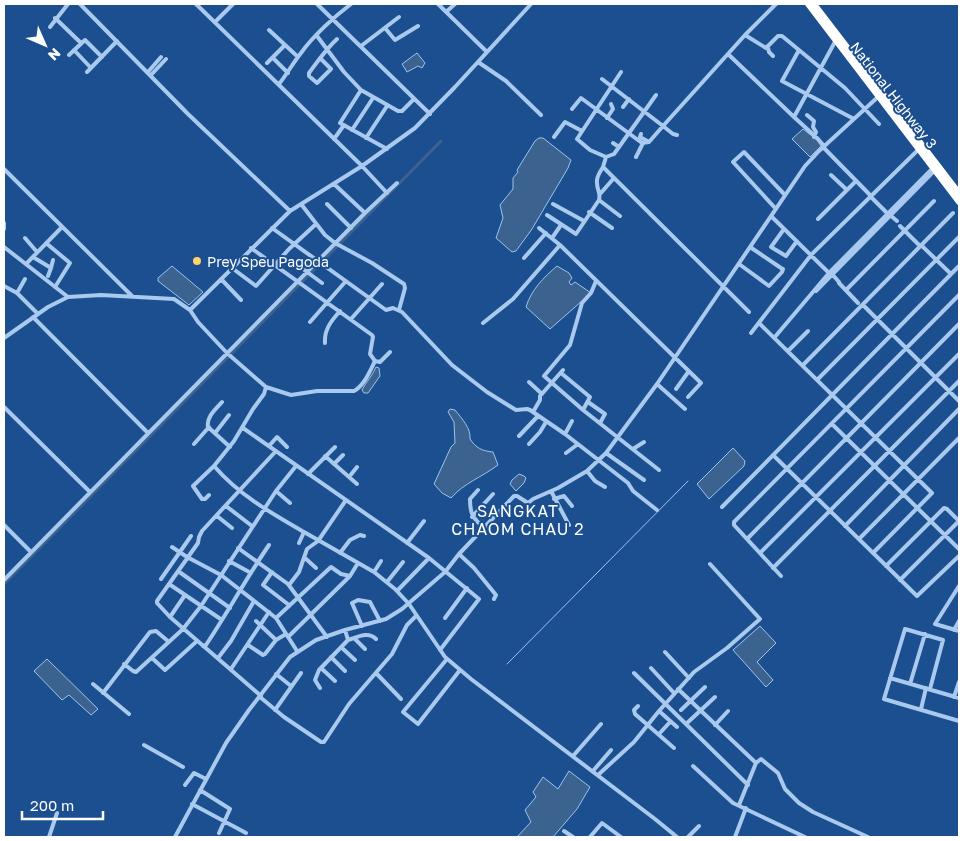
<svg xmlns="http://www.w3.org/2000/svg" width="963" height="841" font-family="'Golos Text',sans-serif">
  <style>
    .water { fill: #3c6290; stroke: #9cc4f0 }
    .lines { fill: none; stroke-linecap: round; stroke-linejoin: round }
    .stream { stroke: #9cc4f0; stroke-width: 1 }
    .canal { stroke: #3c6290; stroke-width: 3 }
    .minor { stroke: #a9c9ee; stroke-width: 4 }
    .highway { stroke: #fff; stroke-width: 6 }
    .poi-dot { fill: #ffd166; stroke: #1b4f8f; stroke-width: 2 }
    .labels { text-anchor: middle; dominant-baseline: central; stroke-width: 4; stroke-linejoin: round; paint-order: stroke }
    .street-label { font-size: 14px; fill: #fff; stroke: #1b4f8f }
    .poi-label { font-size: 14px; fill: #fff; stroke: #1b4f8f; text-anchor: start }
    .quarter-label { font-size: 16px; letter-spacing: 1px; fill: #fff; stroke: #1b4f8f }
  </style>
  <rect width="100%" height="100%" fill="#1b4f8f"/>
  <path class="water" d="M417,53L425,63L422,68L418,66L407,72L402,64Z
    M803,129L817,140L821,146L810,157L792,139Z
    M539,138H543L571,160L568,168L532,229L516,251L512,252L496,238L503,218L500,205L513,189V178L518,172L517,170L535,141Z
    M172,266L203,292L189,305L158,281V278Z
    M557,266L569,273L572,278L569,282L571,285L575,282L591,293L550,329L526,307C531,290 544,277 557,266Z
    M376,367L379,368L380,376L368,393H364L362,390C366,382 373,375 376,367Z
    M450,409L455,410C462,419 471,428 470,439C476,448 482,451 493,452L498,465C482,477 464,483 451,498L442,493L434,484L451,447L455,443L454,422L448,412Z
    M733,448L745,461L744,466L709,499L697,484Z
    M519,474L524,476L526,478L524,483L516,491L510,484L512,480Z
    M760,626L776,643L757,662L773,680L766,687L733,650Z
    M47,659L98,709L91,715L69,695L62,700L34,671Z
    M569,771L590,787L577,809L553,837H517L531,822L525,810L536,797L533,792L543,777L558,789Z"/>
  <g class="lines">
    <path class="stream" d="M507,664L688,481"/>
    <path class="canal" d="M4,584L441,141"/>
    <path class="minor" d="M80,4L188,114L290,211
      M196,4L362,166L387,193
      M317,4L430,114
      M438,4L487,52
      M446,12L455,4
      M55,18L81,43
      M215,22L233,4
      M50,27L68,4
      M385,28L395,40L418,26
      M269,30L298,57
      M745,35L766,48L778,36H782L845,88L879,124
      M317,36L344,72L361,90
      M361,46L399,17
      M768,48L769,52L773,56
      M74,50L91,68
      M799,50L782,81L854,119
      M728,54L794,117
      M69,55L85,40L102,57
      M273,58L288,73
      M320,58L331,69L317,83L309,76V73C318,61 326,49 337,39
      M478,62L506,81L541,115
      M267,63L285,45
      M87,72L117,41
      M148,72L161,57
      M621,72L577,139L590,150L606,157L614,154L656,95
      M151,75L166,59
      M602,79L663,126L745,35L776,4
      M279,84C287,74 293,63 301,53C313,36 335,16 351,4
      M623,107L629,99
      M572,109L581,98L642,143L649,142L663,126L673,134L677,135
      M807,115L814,121L813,127L816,132L814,137
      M607,118L613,109L611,104
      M352,130L373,98
      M641,134L640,137L649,142
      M554,137L565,122L582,131
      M366,138L387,106
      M334,139L344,125
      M613,143L619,147
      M824,146L818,139L794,117L836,40
      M823,147L871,196
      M387,149L340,123L361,90L398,111H402L414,99
      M606,157L603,167L749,312
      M636,157L643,143
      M4,169L132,296
      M831,175L847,190
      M600,194L614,178
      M870,196L888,214
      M599,200L620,216
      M301,204L325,235L335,243L372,263L404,284L405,288L399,310
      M327,204L351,228
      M553,204L584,221
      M776,209L733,162L744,152L785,195
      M589,212L612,228
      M365,213L397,183
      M547,215L576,234L599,200C601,193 597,190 597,183C596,177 600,172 603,167
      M890,215L897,221
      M771,216L830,274
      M818,219L856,181
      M4,223V229
      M900,226L920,246
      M272,228L386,310L393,308L402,312L452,365L487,392L516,410L527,409L530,410L565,434L628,483L633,491L657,510
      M539,228L560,245L701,383L688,397
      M784,229L771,247L786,256L797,241
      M25,238L37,252
      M552,238L561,225
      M46,243L70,263L55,287
      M921,245L951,274
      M4,247L68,297
      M251,248L372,335L373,337L370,354L375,361L380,362L390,352
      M33,257L51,268L53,260
      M524,258L546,233
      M26,264L62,227
      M739,264L769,286L782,272L783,269L781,268L750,247
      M232,268L256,286L289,249L316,224
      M303,269L322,283
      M832,274L839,282
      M48,276L51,268
      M221,279L241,300
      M839,283L858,303
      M4,286L17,293L38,314
      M846,290L934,201
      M816,291L935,170
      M17,293L25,279
      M863,305L959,401
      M190,310L290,211L362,166L415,128L455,87L531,4
      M33,317L148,433
      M351,319L382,284
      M310,322L346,281
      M483,323L513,299L560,245
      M759,323L932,493L873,553
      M751,333L811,255L919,149
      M4,338L48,307L68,297L101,295L174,299L190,310L198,322L227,353L266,387L264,394L253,409L234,441L214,466C239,495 271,513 304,532C327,545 351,559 374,572L395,589L409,604L445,657L471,679L655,819L677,837
      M774,338L829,273L933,168
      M325,343C324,330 331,321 340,311
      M788,351L808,331
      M803,365L953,213
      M561,373L590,397L583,410L659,470
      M817,380L959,237
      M529,382L542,394
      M657,384L685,409
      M266,387L291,395L317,391H354C364,386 370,371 375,361
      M676,389L689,371
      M222,402C216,409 206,417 208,427L230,447
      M588,402L605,414L600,423
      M4,407L90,492
      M583,410L544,376L570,345L582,303L591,293L596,281
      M533,412L540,400V396L563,370
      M832,424L959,549
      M243,428L429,558L479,599L440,650
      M215,433L229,415
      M565,434L572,421
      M519,436L538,416
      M194,444L209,427
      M529,444L540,432L546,422
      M269,446L277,437L287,447
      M633,449L644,442
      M566,453L578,444
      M606,453L644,480
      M773,455L917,596L959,556
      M325,456L357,484
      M334,464L343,455
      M587,471L595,481L605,487
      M308,474L335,447
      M349,477L357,467
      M478,490L470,499C470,515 473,518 484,528
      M276,491L290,503
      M551,491L569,525
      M209,495L205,499H202L193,486L214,466
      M554,499L564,496L572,506
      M226,506L252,526
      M722,507L959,266
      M217,516L232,528
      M472,517L493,494
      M4,525L31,552
      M845,526L959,409
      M747,539L959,324
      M859,539L959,438
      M299,543L304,532
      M407,543L424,521
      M172,547L187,557L221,575L276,618L297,651
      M238,548L288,584L327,637
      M340,553L350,540L360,535L364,536
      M760,553L959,354
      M459,554L474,568L496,595L494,599
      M305,558L316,568
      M229,561L251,573
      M886,566L944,508L947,509L959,521
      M773,568L959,381
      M178,571L230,608
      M272,572L263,585L289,605
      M374,572L381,561
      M781,576L734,525V522L959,295
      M161,579L191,536
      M4,580L365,213L334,184
      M900,580L959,521
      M387,582L403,562
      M169,584L222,620
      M289,585L299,572L307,549L318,541L346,500
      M959,586L935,624L959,631
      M397,591L429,558
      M170,617L185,595
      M276,618L331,567L341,574L350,576
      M445,618L467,588
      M256,621L276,640
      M362,626L352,603L358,600L370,602L380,621
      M954,630L959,621
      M288,637L350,576L358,563
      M354,638L365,649
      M348,640C358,637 368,631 376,639
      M248,645L263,655L265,654L276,640L286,634
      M203,646L206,645C228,612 247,577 269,545
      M341,647L355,660
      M665,652L689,678
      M331,657L345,671
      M152,658L165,670L197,641
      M218,658L231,641L254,601
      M447,659L403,712L418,724L460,670
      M124,664L133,671L136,672L183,629L201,606L276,491L296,466
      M321,668L335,681
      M651,668L674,693
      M231,669L269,612
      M376,673L401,699
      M634,673L748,785
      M276,674L291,686
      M890,678L959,698
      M93,684L129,714
      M910,684L925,634
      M320,688L315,680L319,670L348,640L345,630
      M678,689L756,763L761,759L778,773L785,789L799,803L813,812L868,837
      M930,689L943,640L905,629L884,699L959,721
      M103,693L150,632L156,631L169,642
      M261,696L170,617L157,603V601L198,543L199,537L202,531L276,451
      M260,697L284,717L321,742H324L349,704L392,654L407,625L416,616
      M954,697L959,682
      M638,706L634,710L635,714L674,748
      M921,709L926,688
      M275,710L301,673
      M681,710L705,687
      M659,711L677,727
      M686,724L715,697
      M715,725L728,711
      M659,734L670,722
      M144,745L183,767
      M573,756L601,724
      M693,766L733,803L805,837
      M593,771L611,750
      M598,775L634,742L659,711L694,672L727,648L760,619L710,564
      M185,785L194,773L206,779
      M200,790L230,809L219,833
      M192,804L246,833
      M739,805L756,763
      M564,831L573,837
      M49,837L57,813
      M175,837L226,743L249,710L290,657L316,640L345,630L386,619L402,609L445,572L459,554L514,496H517L528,503L533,499L558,488L587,471L606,453L657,384L805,166L819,151L879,96
      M590,837L602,823L621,837
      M688,837L699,826
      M735,837L746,808"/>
    <path class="highway" d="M808,4L959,202
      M814,4L959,193"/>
  </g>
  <circle class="poi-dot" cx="197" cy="261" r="5"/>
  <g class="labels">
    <g class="street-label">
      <text transform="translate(894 95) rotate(52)">National Highway 3</text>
    </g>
    <g class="poi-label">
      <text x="207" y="261">Prey Speu Pagoda</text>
    </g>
    <g class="quarter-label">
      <text x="518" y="511">SANGKAT<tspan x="518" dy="18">CHAOM CHAU 2</tspan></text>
    </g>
  </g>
  <rect width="963" height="841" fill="none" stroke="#ffffff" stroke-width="10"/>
  <g transform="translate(45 45) rotate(135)" stroke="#1b4f8f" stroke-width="4" paint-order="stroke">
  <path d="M0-4L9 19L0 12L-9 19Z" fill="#ffffff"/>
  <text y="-8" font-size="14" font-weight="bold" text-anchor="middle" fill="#ffffff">N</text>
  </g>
  <path d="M22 811v8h81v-8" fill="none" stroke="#ffffff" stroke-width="2.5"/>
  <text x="30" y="811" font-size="15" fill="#ffffff" stroke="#1b4f8f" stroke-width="4" paint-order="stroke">200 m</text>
</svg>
